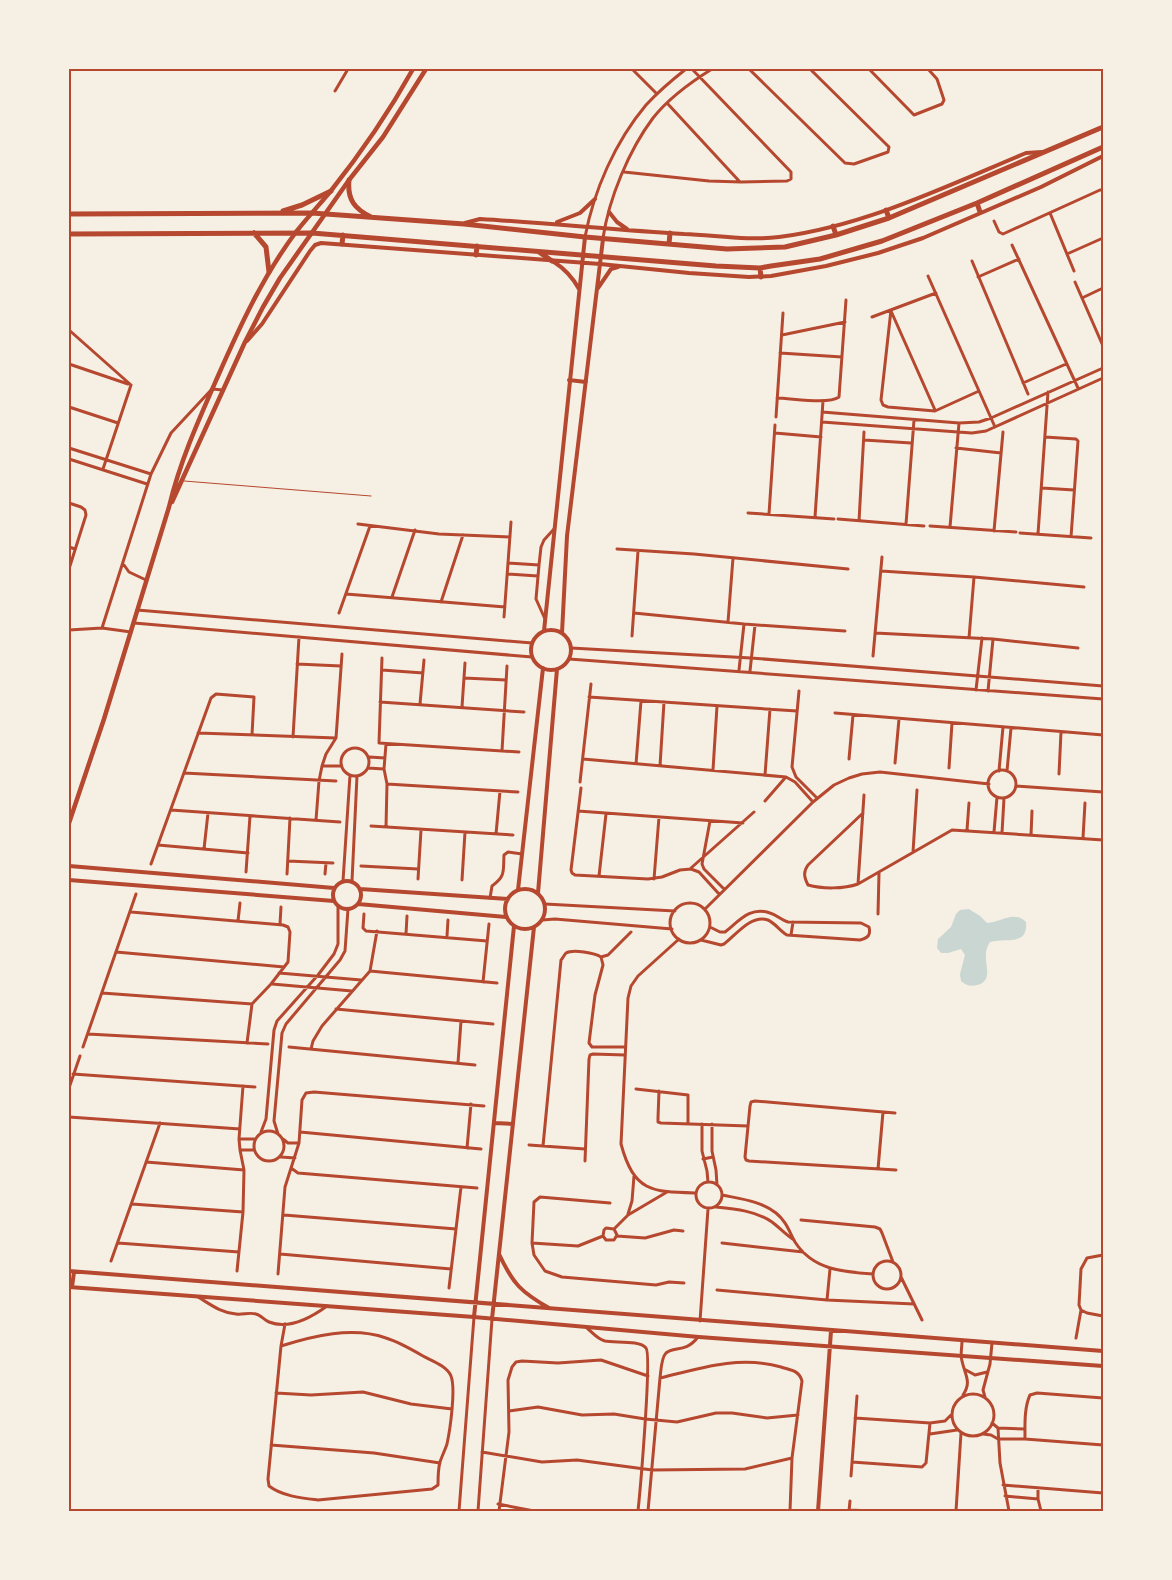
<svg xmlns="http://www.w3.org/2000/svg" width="1172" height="1580" font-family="Arial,sans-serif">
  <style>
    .water { fill: #c9d6d2 }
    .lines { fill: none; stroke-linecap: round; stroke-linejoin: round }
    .service { stroke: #b5482f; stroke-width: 1 }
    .minor { stroke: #b5482f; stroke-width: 3 }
    .tertiary { stroke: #b5482f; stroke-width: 4 }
    .secondary { stroke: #b5482f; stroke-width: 4.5 }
    .trunk { stroke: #b5482f; stroke-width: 5 }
    .neatline { fill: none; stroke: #b5482f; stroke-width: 2 }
  </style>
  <rect width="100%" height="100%" fill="#f6efe4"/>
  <path class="water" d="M969,909L980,916L987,923C1002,922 1013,910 1026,922C1028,947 1006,937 990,942C978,959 998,979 977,985C970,987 966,985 961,981L960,974L965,955L961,949L948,953H941L937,948L938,939L951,927L956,914L960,910Z"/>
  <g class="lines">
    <path class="service" d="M184,481L371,496"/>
    <path class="minor" d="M632,69L657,94
      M749,69L845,163L854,164L888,152L889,147L810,69
      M869,69L914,115L942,104L944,100L937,79L928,69
      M335,91L348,69
      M667,103L740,182
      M624,172L709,181L741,182L787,181L791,179V172L692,69
      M1050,213L1074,271
      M994,221L999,232L1003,234L1100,190H1103
      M585,237C594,190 615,142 646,105C658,92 672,80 686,69
      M603,238C609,198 629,150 653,118C668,99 691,82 712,69
      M1012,245L1078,388
      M1067,254L1103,238
      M972,261L1028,394
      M928,276L995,427
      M978,277L1019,259
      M1075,282L1103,346
      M1082,298L1103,288
      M891,310L881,400L883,405L888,407L935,411L979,391
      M891,311L935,410
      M872,317L936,293
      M69,330L131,385
      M782,335L845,322
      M780,353L842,357
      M69,364L128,384
      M1023,383L1066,364
      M777,398C791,398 828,405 839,397L846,300
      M69,407L118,423
      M822,412L959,423L979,422L991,418L1103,368
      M776,417L783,313
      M822,422L958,432L972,433L986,431L1103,378
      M775,433L821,437
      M1045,437L1076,439L1078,441L1071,537
      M864,440L911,443
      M69,448L151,474
      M956,448L1001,453
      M69,459L147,484
      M103,469L131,385
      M1042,488L1074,490
      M69,503L81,507L85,510L86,515L69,569
      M748,513L834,519
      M769,514L775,425
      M815,517L823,401
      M838,519L924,526
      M859,521L864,432
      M358,524L439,534L510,537
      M906,524L914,420
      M930,526L1016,532
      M950,527L959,423
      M994,531L1003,432
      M1020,533L1091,538
      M1038,534L1048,392
      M69,547L75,549
      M617,549L694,554L848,569
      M508,563L539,565
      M124,565L129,572L146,580
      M881,571L974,577L1084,587
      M508,574L538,576
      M346,594L505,607
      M392,597L415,530
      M441,602L463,535
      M137,610L532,643
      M339,613L370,526
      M634,613L744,624L845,631
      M504,617L511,522
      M545,619L536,599L539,565L541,547L544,540L554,529
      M728,622L733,558
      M134,623L532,657
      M102,628L151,474L171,433L212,389L223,390
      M69,630L102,628L131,632
      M875,633L993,639L1078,648
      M632,636L638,551
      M969,638L974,577
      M571,648L751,658L1103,686
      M873,656L882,557
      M382,658L379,743L519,752
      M569,659C747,671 925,687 1103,699
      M297,664L341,666
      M382,670L423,673
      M739,670L744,624
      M750,671L755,625
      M464,678L506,680
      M976,690L982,638
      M799,691L792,767L796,777L817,798
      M988,691L993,639
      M589,697L797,711
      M380,702L524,712
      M420,704L424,660
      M462,707L465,663
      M835,713L1103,735
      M198,733L336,738
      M293,737L299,637
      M341 762a14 14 0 1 1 28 0a14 14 0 1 1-28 0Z
      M502,751L507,666
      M369,757L385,758
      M583,759L786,777L795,782L813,802
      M849,759L853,715
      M895,763L899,719
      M636,764L641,701
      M322,766H341
      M660,766L664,702
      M368,768L384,769
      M949,768L952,723
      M713,770L717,706
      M988 784a14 14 0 1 1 28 0a14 14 0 1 1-28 0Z
      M999,771L1003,727
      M1007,771L1011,728
      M184,773L336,781
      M1059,774L1061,732
      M765,775L770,709
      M580,782L591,684
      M387,784L518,792
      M1016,786L1103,792
      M581,788L571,870L572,873L575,875L648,879L662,877L680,870L691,869L699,872L719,894
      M765,801L785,778
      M171,810L340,822
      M578,811L743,823
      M863,813L808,865C803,872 804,877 808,885C822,889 844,889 858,884L952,830L1103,840
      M316,820L319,781L322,766L326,754L336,738L342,654
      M710,821L702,864L704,869L724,889
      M371,826L513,835
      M386,827L387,784L384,769L386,744
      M967,830L969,803
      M994,832L997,797
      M1002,833L1004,798
      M496,834L500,791
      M1031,835L1032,811
      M1083,838L1085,803
      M158,845L248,853
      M204,849L208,813
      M913,852L917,790
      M288,861L333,863
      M151,864L211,698L216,694L254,697L252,735
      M361,866L418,869
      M691,868L754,812
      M246,872L250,816
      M287,874L290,818
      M325,874L326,863
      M599,876L606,814
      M418,879L421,830
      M654,879L659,817
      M462,880L465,832
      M343,881L350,775
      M352,881L357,776
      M858,884L864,795
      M490,898L492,886C506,876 503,871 504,855L508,852L522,854
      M670 923a20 20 0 1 1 40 0a20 20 0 1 1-40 0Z
      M545,904L675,911
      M705,909L813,802L834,785L849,778L862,774L880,772L989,784
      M131,912L283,925L288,927L290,932L288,962L271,984L252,1004L247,1043
      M364,914L363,928L366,931L487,941
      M878,914L879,873
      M542,920L555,919L672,929
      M238,921L240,903
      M280,924L281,907
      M406,934L407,916
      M791,935L793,922
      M447,936L448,920
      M679,939L638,976L631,986L628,998L621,1144C634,1192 652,1192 696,1193
      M701,940L721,945L724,944C736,935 751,914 768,920C775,923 780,931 787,935L860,940C868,938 871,935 869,927L861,923L788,922C781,920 777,915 770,913C750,906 739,921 725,932H720L710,927
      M116,952L284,967
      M601,957L608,955L631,932
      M370,971L497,983
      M279,973L361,980
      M483,982L489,924
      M272,984L352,991
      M102,993L252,1004
      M336,1009L493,1024
      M88,1034L268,1044
      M83,1047L136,894
      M289,1047L475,1065
      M311,1049L313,1041L322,1026L370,971L377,931
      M458,1063L461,1021
      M73,1074L255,1087
      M69,1088L80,1056
      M636,1089L688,1095V1124
      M659,1091L658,1118V1122L661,1123L748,1126
      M895,1113L755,1101L751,1102L750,1106L745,1157L746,1160L749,1161L896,1170
      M69,1117L240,1129
      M702,1124V1151L707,1171L708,1182
      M712,1124V1151L716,1170L717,1185
      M254 1146a15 15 0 1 1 30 0a15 15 0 1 1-30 0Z
      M261,1132L266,1119L274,1030L277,1021L318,975L334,954L338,944V906
      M300,1132L481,1149
      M278,1134L274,1121L282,1033L286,1024L340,960L345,951L348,909
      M239,1139H254
      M283,1139L288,1143H299
      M529,1145L585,1149
      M543,1146L561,960C563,958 564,955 566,953C573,949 595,953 601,957L603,965L595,995L589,1043L592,1047H625
      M467,1148L471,1104
      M240,1150H254
      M281,1157L295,1158
      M703,1159L713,1157
      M585,1161L589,1059L590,1055L593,1054L625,1055
      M146,1162L244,1170
      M291,1168L298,1173L477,1188
      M878,1169L883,1112
      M696 1195a13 13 0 1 1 26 0a13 13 0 1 1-26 0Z
      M722,1195C741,1199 761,1201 776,1213C786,1221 789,1231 795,1242C813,1270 843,1272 873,1274
      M610,1203L540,1197L534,1202L532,1243L534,1255L545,1271L562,1277L656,1285L669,1282L684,1283
      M132,1204L243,1212
      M716,1207C736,1209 756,1211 772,1222C780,1228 786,1235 794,1240
      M628,1214L632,1201L634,1176
      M284,1215L456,1229
      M801,1220L875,1227L880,1229L882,1233L893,1262
      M614,1229L628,1215L667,1192
      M603,1236L606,1240H614L617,1235L614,1229
      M617,1236L645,1238L674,1230L683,1231
      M118,1243L239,1252
      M532,1243L578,1246L603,1236L604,1230L606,1228L614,1229
      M722,1243L803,1252
      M280,1254L451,1269
      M111,1261L160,1123
      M873 1275a14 14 0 1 1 28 0a14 14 0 1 1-28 0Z
      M237,1271L243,1212L244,1170L240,1150L239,1139L243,1086
      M278,1274L285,1187L299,1143L302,1100L306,1093L314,1092L484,1106
      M901,1277L922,1320
      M449,1288L461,1187
      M717,1290L827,1300L914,1304
      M198,1297C210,1304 221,1313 236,1314C243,1315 249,1312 256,1314C261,1315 264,1320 269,1322C289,1330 312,1317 327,1306
      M827,1300L830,1269
      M1081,1310L1087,1313L1103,1316
      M700,1321L708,1209
      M587,1328C593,1333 597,1339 605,1341C615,1343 640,1340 646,1348C652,1355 640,1492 638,1511
      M1076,1338L1081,1310L1079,1305L1081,1269L1087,1258L1103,1255
      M962,1341C962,1348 960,1355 962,1361C965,1375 972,1382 963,1395
      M281,1346C313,1336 352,1326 386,1338C399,1342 411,1349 423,1356C432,1361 447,1366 451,1376C456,1389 450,1430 447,1444C445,1450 442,1456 440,1462C438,1469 438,1477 438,1485L432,1489L318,1500C301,1498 282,1496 269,1486L268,1479L281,1346L285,1324
      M966,1370L975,1375L987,1372
      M660,1378C700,1368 740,1355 781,1367C790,1370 799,1370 802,1381L792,1458L790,1511
      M276,1393L311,1395L363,1392L411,1404L452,1409
      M952 1415a21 21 0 1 1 42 0a21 21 0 1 1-42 0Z
      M985,1397L983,1390L990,1364L992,1343
      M509,1411L538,1407L582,1415L614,1414L645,1419L677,1422L716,1413H732L767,1418L798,1415
      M855,1418L930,1423L945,1421L951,1415
      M992,1423L998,1428L1000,1463L1009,1511
      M998,1428L1025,1429
      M930,1434L957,1430
      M983,1434L991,1435L998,1439H1025L1103,1445
      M1025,1439C1025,1425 1024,1408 1030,1395L1037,1393L1103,1398
      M271,1445L374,1453L440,1463
      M482,1452L542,1462L577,1460L652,1470L745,1469L792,1458
      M852,1462L922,1467L926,1463L930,1423
      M851,1476L857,1396
      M1003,1485L1103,1493
      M1038,1488V1499L1041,1511
      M1005,1496L1038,1499
      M498,1504L534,1511
      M849,1510L873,1511
      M459,1511L474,1317
      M478,1511L492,1319
      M499,1511L509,1432L508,1380L512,1367L516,1362L522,1361L558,1363L601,1360L648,1376
      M648,1511L660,1378C661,1371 661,1358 666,1353C674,1346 686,1353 698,1337
      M849,1511L850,1501
      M956,1511L961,1433"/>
    <path class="tertiary" d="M609,212L617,222L627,229
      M557,222L580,213L595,199
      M465,223L480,219C548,223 616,230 684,234C714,235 749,241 779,237C865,226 947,186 1026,153L1042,152
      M554,262C565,269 572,276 579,289
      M598,288L611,269L618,267
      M247,341L262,324L310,251L315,245L321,243L600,264L689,273L749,277L771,276L826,266L878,253L923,238L1041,187L1103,156
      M569,380L586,382
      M531 650a20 20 0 1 1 40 0a20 20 0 1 1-40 0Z
      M544,631L585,237
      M562,633L567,536L603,239
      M69,866L334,888
      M69,880L334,901
      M333 895a14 14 0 1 1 28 0a14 14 0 1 1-28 0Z
      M505 909a20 20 0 1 1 40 0a20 20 0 1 1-40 0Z
      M360,889L508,899
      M518,890L543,668
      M538,893L557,669
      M358,904L506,917
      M495,1123L513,1124
      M499,1254C513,1284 521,1292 549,1308
      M69,1271L1103,1351
      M69,1287L474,1317L699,1337L1103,1366
      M72,1287L74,1272
      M474,1317L514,926
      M492,1319L534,927
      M818,1511L831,1331"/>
    <path class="secondary" d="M172,502L245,342L263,307L280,278L349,180L383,137L426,69
      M69,823L104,719L169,507C180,461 199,419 218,376C240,326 263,276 296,232C307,218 319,205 330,192C361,153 389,112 413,69"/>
    <path class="trunk" d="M349,180C347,200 355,209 371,217
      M977,203L980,212
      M886,210L889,218
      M283,211L302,205L331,191
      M69,214L312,213L464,224L585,237L727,249L785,247L836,235L889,218L1103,127
      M833,226L836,235
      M254,233L266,247L269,272
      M69,234L312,233L716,266L760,268L771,266L820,259L882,241L977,203L1103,147
      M342,244L343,235
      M669,244L670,233
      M539,252L552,261
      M476,255L477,246
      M760,268L761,277"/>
  </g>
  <rect width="1172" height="1580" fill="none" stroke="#f6efe4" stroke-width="140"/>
  <rect x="70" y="70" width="1032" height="1440" class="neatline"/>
</svg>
